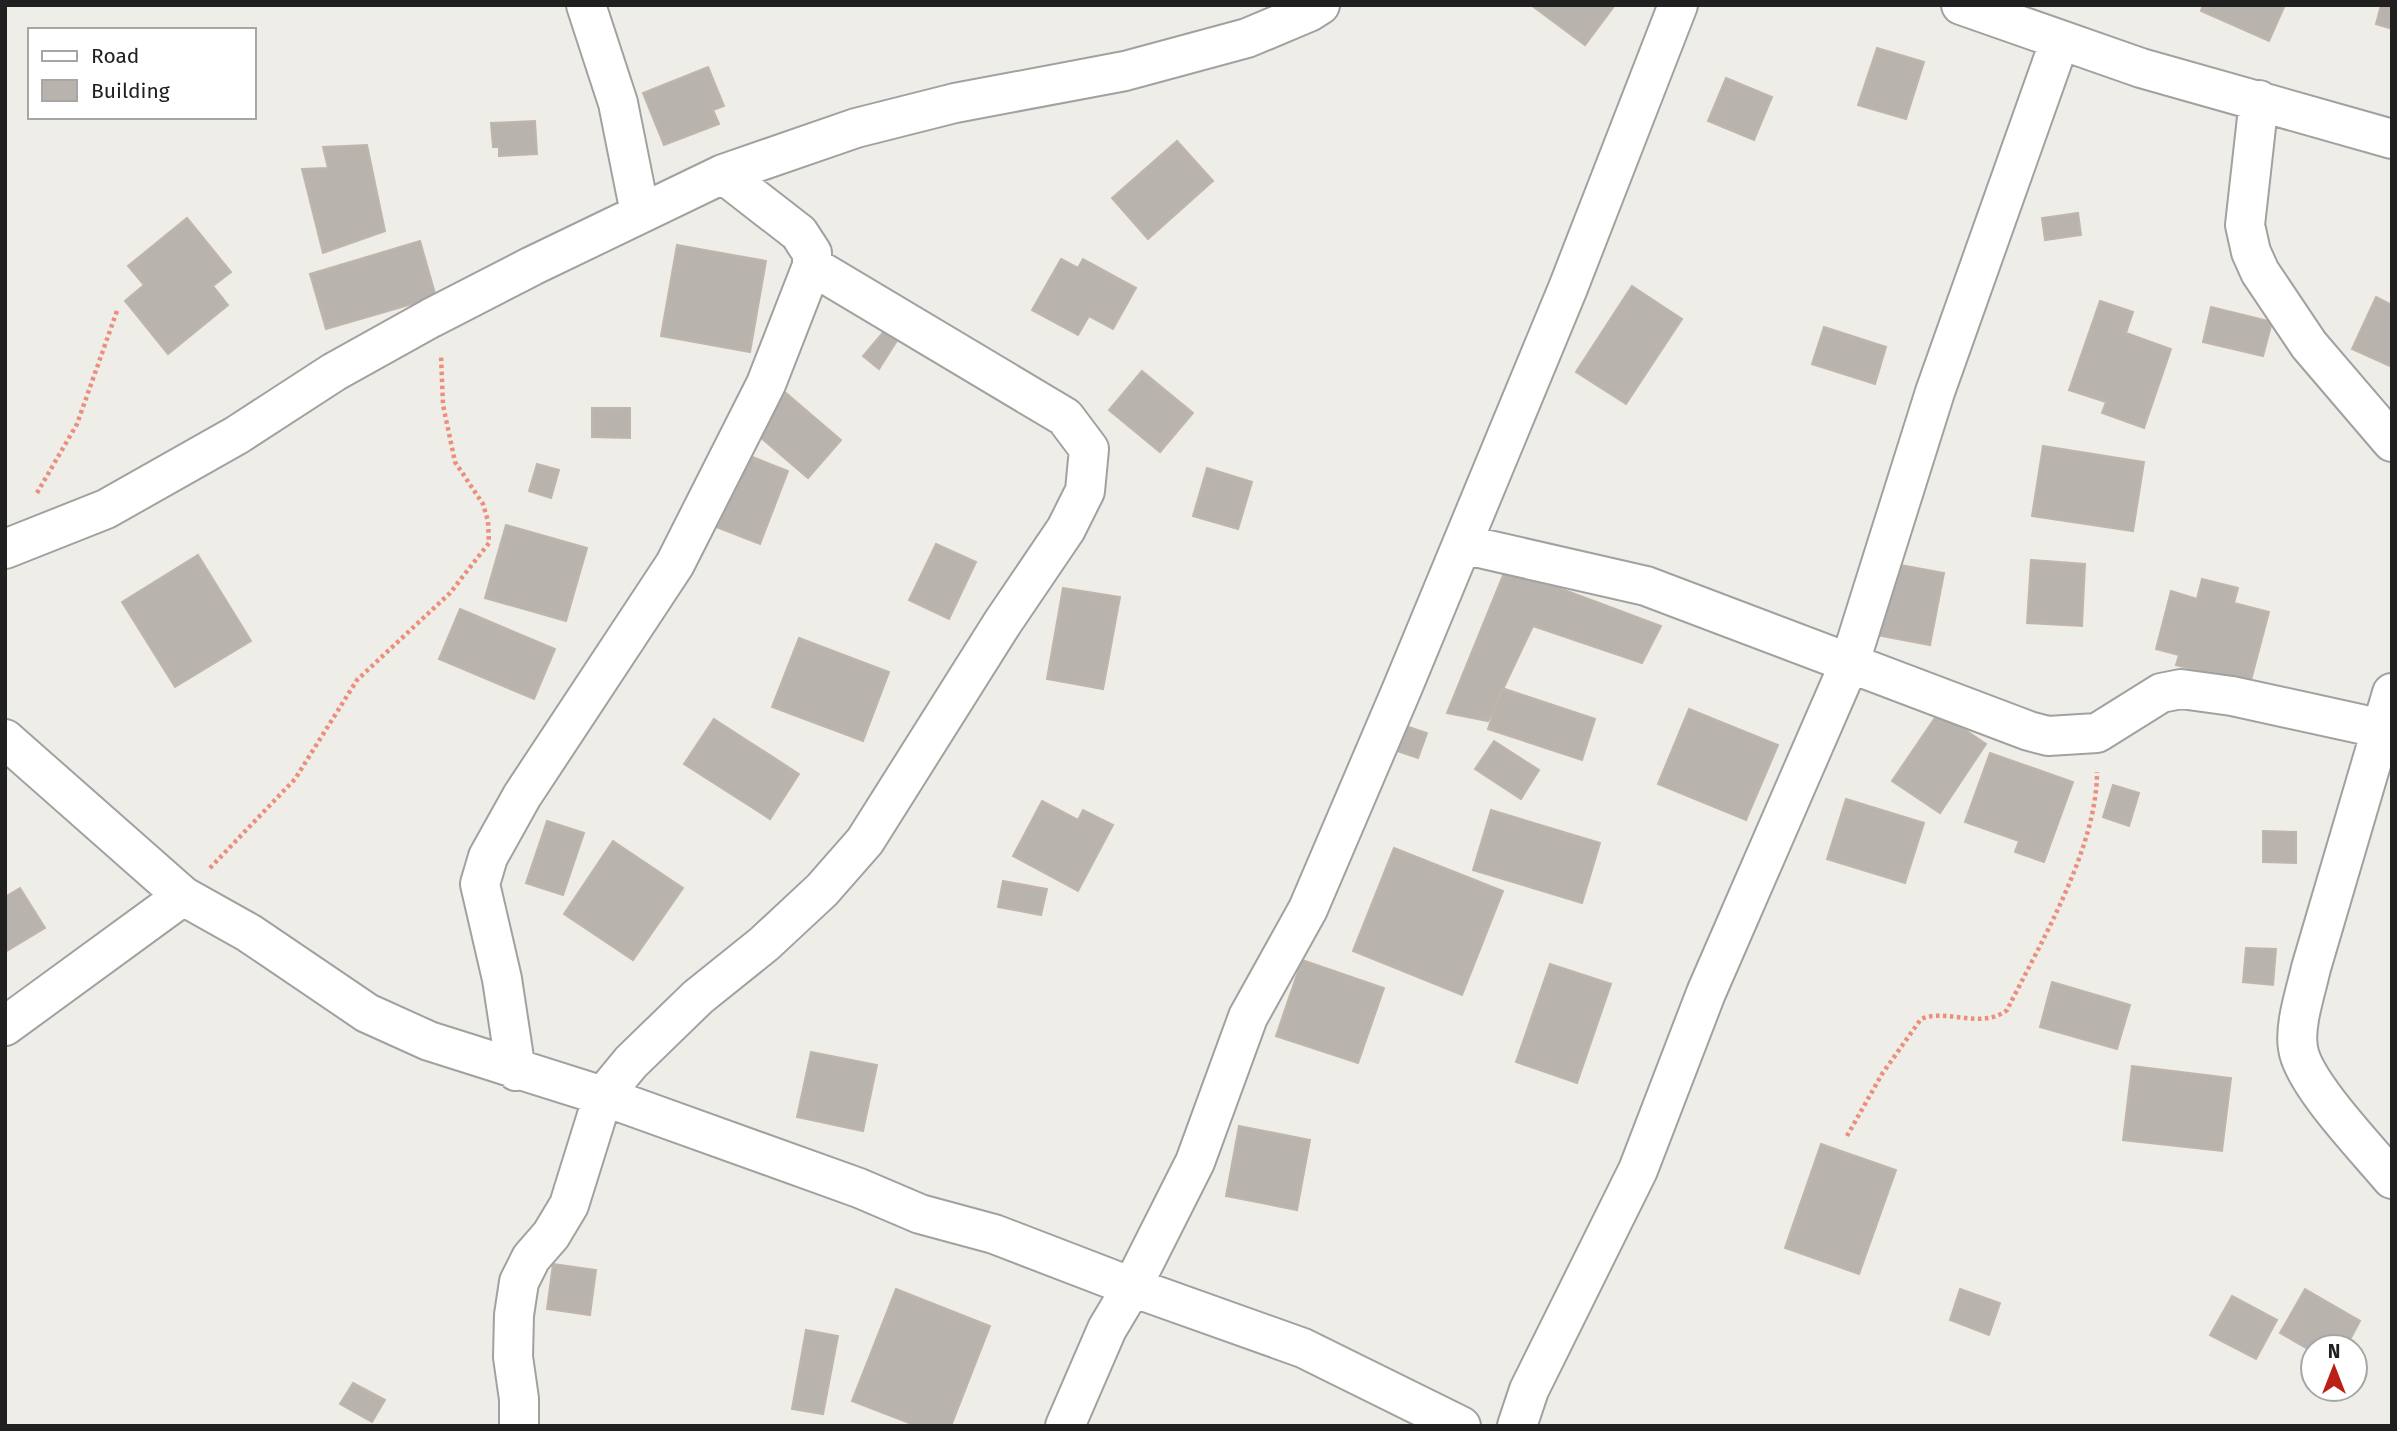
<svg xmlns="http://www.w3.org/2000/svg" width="2397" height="1431" font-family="'Fira Sans',sans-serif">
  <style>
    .building { fill: #b9b3ad; stroke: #c0b5ab; stroke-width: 2 }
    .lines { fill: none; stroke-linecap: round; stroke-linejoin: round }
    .street-casing { stroke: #a1a1a1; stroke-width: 42 }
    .path { stroke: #ec8e7c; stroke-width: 4.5; stroke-dasharray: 3.5 3.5; stroke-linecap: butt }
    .street { stroke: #fff; stroke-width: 38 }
  </style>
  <rect width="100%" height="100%" fill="#efede7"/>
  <path class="building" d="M1531,5H1615L1585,45Z
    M2203,5H2285L2269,41L2201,11Z
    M2381,5H2392V29L2376,24Z
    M1877,48L1924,62L1906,119L1858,105Z
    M708,67L724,106L713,110L719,124L664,145L643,93Z
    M1726,78L1772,97L1754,140L1708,121Z
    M535,121L537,154L499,156V147H493L491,123Z
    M1177,141L1213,181L1148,239L1112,198Z
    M367,145L385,231L323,253L302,169L328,168L323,147Z
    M2078,213L2081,235L2045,240L2042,218Z
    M187,218L231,272L213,286L228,305L168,354L125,301L144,285L128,266Z
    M420,241L436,297L326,329L310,274Z
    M677,245L766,261L750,352L661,336Z
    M1061,259L1078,268L1083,259L1136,288L1113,329L1089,316L1078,335L1032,310Z
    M1632,286L1682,319L1626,404L1576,372Z
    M2376,297L2392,305V367L2352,349Z
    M2100,301L2133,312L2126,333L2171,349L2144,428L2102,413L2106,402L2069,390Z
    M2211,307L2272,322L2263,356L2203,342Z
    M1824,327L1886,347L1875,384L1812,364Z
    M885,330L898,339L879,369L863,356Z
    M1142,371L1193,413L1160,452L1109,410Z
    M786,393L841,440L808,478L753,431Z
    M592,408H630V438L592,437Z
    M2043,446L2144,462L2133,531L2032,516Z
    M740,452L788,471L760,544L711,525Z
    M537,464L559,470L551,498L529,491Z
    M1207,468L1252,482L1238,529L1193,516Z
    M506,525L587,548L566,621L485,598Z
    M936,544L976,562L949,619L909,600Z
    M198,555L251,641L175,687L122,602Z
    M2031,560L2085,564L2082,626L2027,623Z
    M1884,562L1944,573L1930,645L1871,634Z
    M1506,568L1661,626L1642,663L1533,626L1488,721L1447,713Z
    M2202,579L2238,588L2234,603L2269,612L2250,684L2176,665L2179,655L2156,649L2171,591L2197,599Z
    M1063,588L1120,597L1103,689L1047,679Z
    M460,609L555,649L534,699L439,659Z
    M799,638L889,672L863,741L772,707Z
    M1502,688L1595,719L1582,760L1488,729Z
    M1689,709L1778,745L1746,820L1658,784Z
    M1939,712L1986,744L1940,813L1892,781Z
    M714,719L799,774L770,819L684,764Z
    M1397,723L1427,733L1418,758L1388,748Z
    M1494,741L1539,770L1521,799L1475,769Z
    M1990,753L2073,782L2044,862L2015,852L2019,841L1965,822Z
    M2113,785L2139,793L2129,826L2103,817Z
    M1846,799L1924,823L1905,883L1827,859Z
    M1042,801L1078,820L1083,810L1113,825L1078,891L1013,856Z
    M1491,810L1600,843L1582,903L1473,870Z
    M547,821L584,833L563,895L526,883Z
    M2263,831L2296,832V863L2263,862Z
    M613,841L683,888L633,960L564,914Z
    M1394,848L1503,891L1462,995L1353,951Z
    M1003,881L1047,889L1041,915L998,907Z
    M20,888L45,928L5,952V897Z
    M2246,948L2276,949L2273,985L2243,982Z
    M1302,960L1384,988L1358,1063L1276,1036Z
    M1550,964L1611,984L1577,1083L1516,1062Z
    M2052,982L2130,1005L2117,1049L2040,1027Z
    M811,1052L877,1065L863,1131L797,1117Z
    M2132,1066L2231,1078L2222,1151L2123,1140Z
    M1239,1126L1310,1140L1297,1210L1226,1196Z
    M1821,1144L1896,1170L1859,1274L1785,1248Z
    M553,1264L596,1270L590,1315L547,1309Z
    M896,1289L990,1326L951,1426H917L852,1401Z
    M1960,1289L2000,1303L1989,1335L1950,1320Z
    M2305,1289L2360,1321L2346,1347H2313V1352L2280,1333Z
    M2232,1296L2277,1320L2256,1359L2210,1335Z
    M806,1330L838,1336L823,1414L792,1409Z
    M353,1383L385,1400L372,1422L340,1404Z"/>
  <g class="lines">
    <g class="street-casing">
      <path id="street" d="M586,5L618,103L640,213
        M1961,5L2141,68L2392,139
        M2259,100L2245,225L2251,252L2260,272L2309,345L2392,442
        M1462,544L1646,586L2029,731L2048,736L2097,733L2161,693L2181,689L2232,696L2392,731
        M5,549L106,509L237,435L334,372L431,318L532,266L723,174L856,128L955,103L1125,71L1247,38L1309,12L1320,5
        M2392,693L2311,968C2306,991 2294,1025 2298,1048C2302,1082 2368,1150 2392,1179
        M5,739L183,896L249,933L367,1013L429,1041L603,1096L859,1188L920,1214L994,1234L1132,1287L1303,1348L1461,1426
        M5,1026L183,896
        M516,1071L502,979L480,884L488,857L522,796L675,564L766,384L812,266V253L799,233L723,174
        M519,1426V1399L513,1357L514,1315L519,1282L531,1258L551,1235L569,1205L603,1096L631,1062L698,997L764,944L822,890L865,841L1003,622L1066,529L1085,491L1089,449L1065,417L812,266
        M1065,1426L1107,1329L1132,1287L1195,1162L1248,1017L1308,909L1402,689L1568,288L1678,5
        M1517,1426L1529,1390L1638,1170L1706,993L1850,662L1935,392L2060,40"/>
    </g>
    <path class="path" d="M37,493L77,424L118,308
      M210,868L295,779L357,680L450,593L489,543L488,521L483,504L455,462L443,405L441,356
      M1847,1136L1882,1074L1921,1019C1947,1008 1982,1030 2007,1010C2041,942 2097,848 2097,772"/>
    <use href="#street" class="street"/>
  </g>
  <rect width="2397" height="1431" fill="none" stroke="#202020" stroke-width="14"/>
  <rect x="28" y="28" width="228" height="91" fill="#ffffff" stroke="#a6a6a6" stroke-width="2"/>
  <rect x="42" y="51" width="35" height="10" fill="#ffffff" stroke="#a6a6a6" stroke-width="2"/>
  <text x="91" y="63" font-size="21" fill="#202020">Road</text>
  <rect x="42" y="80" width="35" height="21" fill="#b9b3ad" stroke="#a6a6a6" stroke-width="2"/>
  <text x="91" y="98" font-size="21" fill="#202020">Building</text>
  <g transform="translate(2334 1368)"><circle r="33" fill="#ffffff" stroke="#a6a6a6" stroke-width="2"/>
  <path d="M0-5L12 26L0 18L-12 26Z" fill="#bb1f15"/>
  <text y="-10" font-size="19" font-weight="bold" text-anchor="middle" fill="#202020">N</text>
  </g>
</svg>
